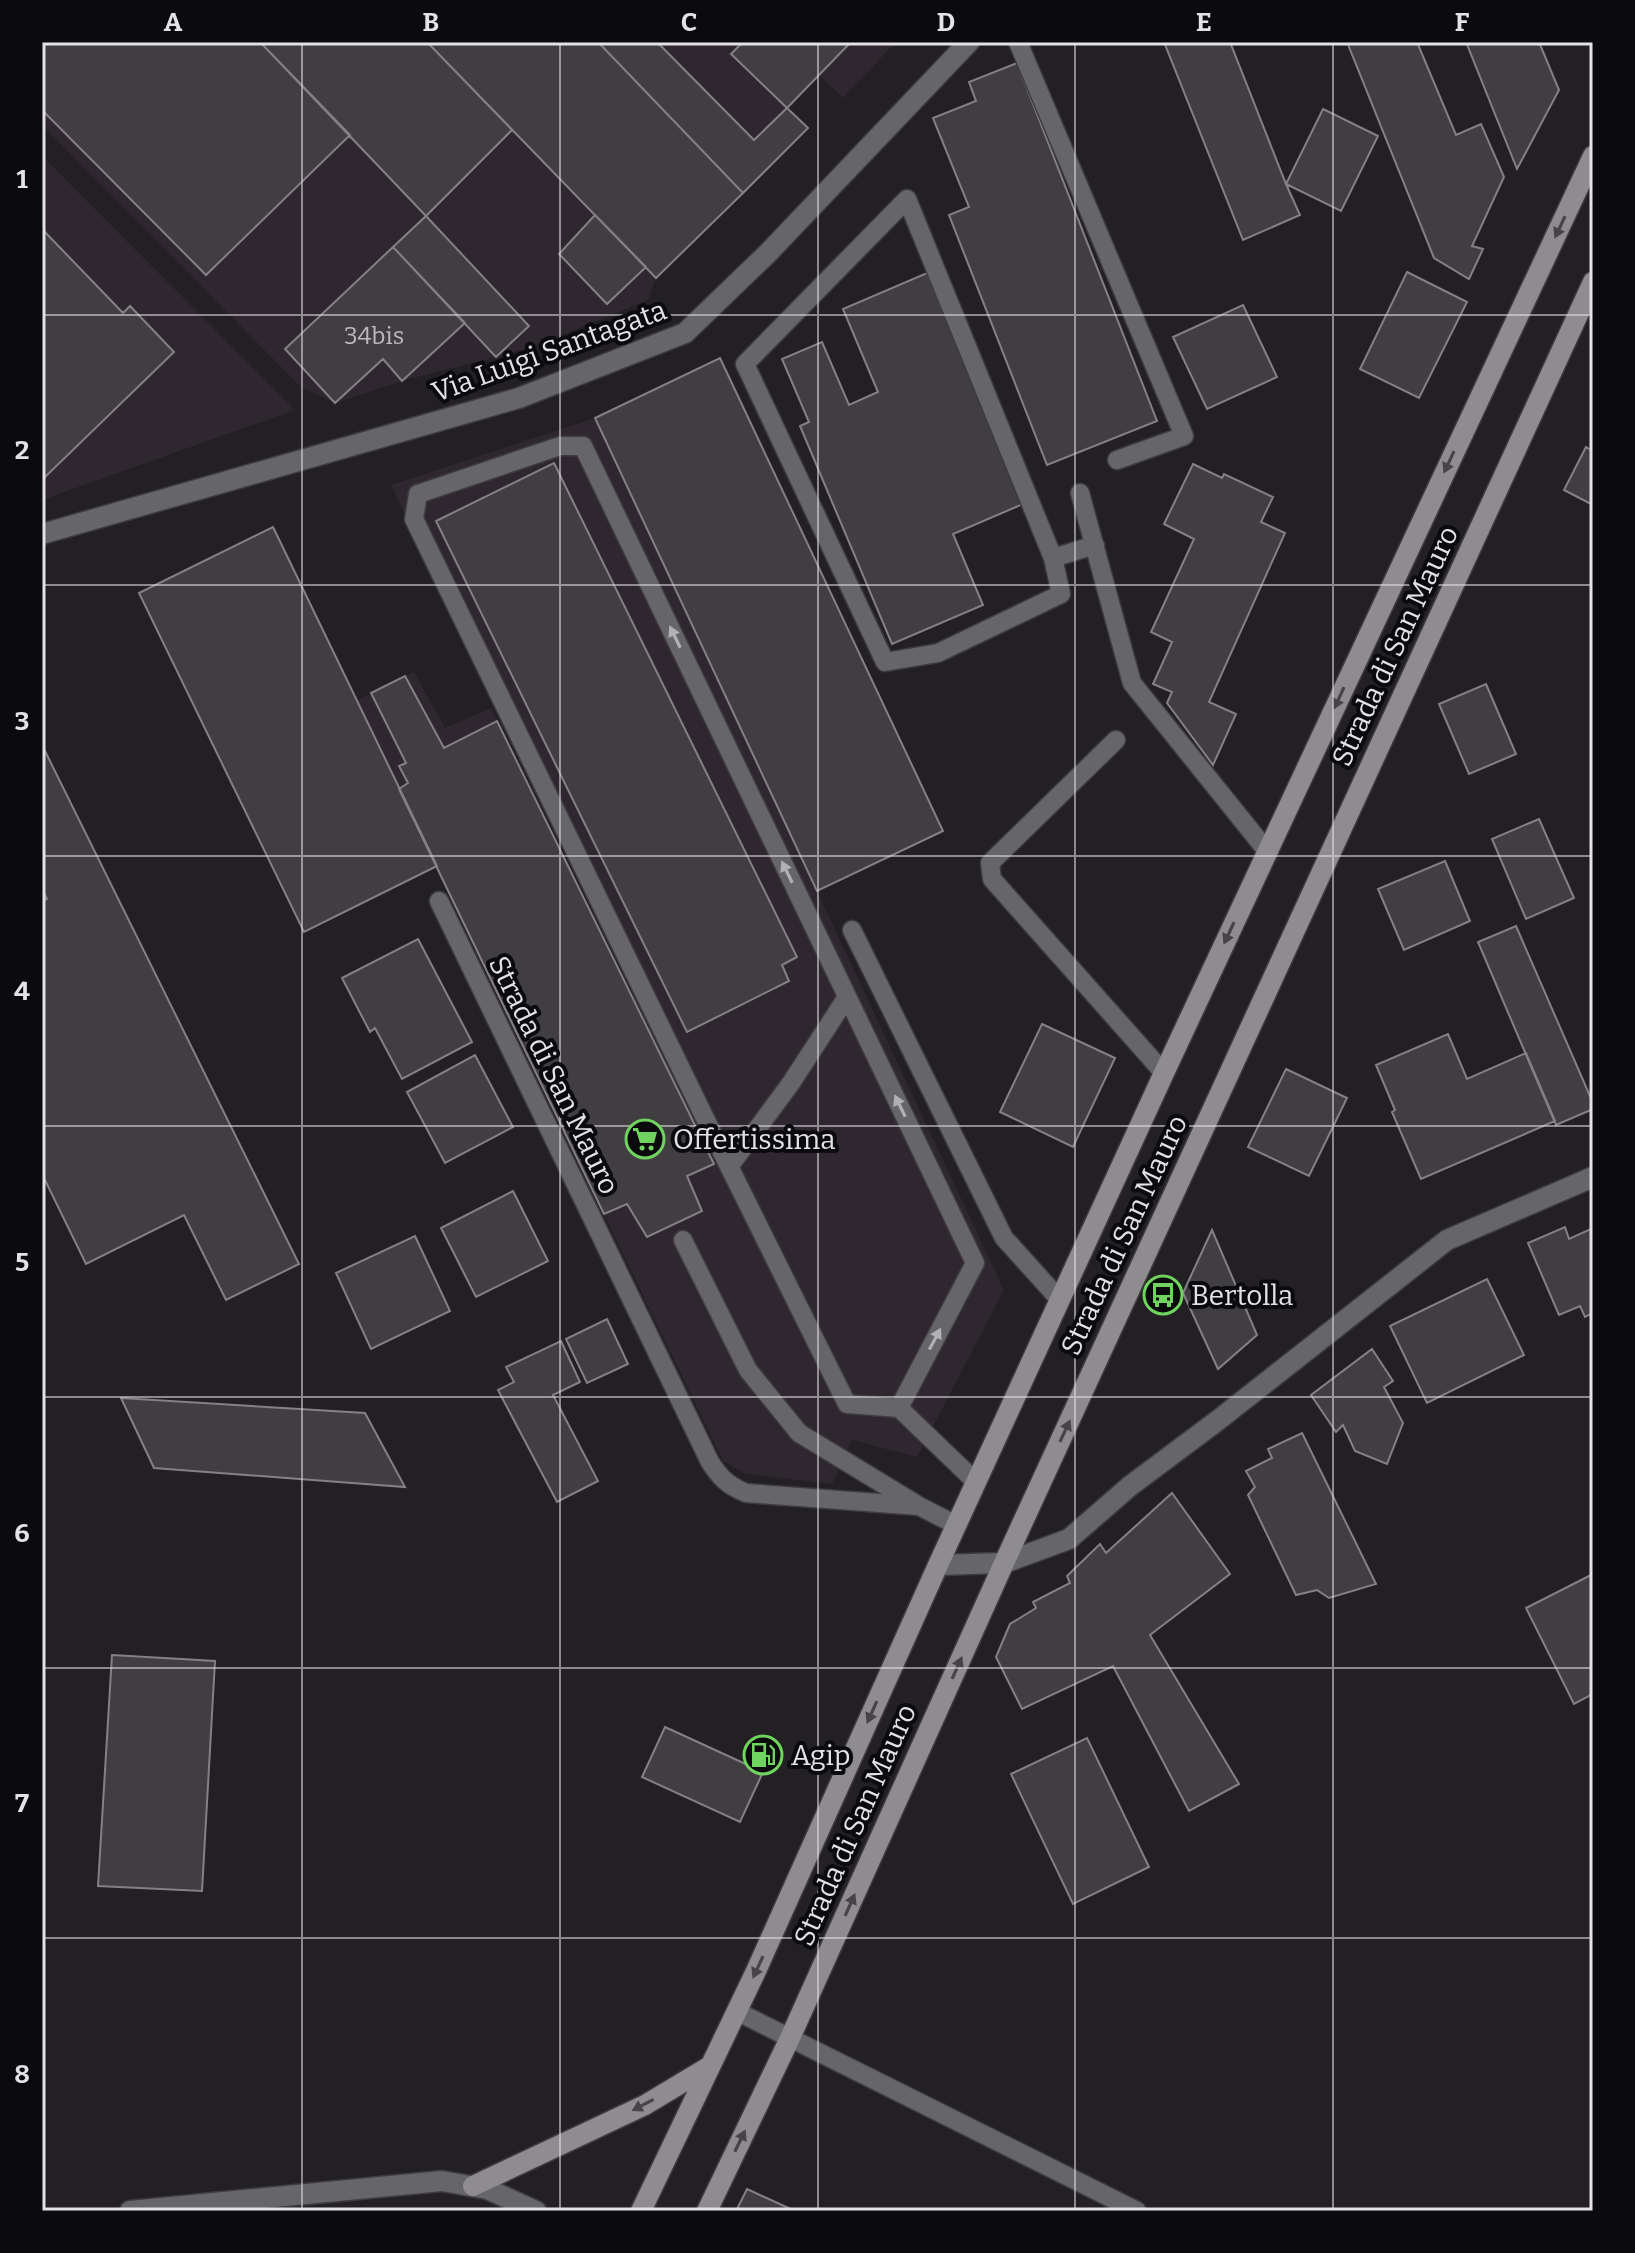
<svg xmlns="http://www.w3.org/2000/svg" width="1635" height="2253" font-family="Bitter,serif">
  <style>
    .built { fill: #2e272f }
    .building { fill: #413e42; stroke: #848085; stroke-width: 2 }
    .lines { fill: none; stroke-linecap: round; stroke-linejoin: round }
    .service-casing { stroke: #3e3b3e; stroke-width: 21 }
    .minor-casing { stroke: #3e3b3e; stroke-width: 23 }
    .secondary-casing { stroke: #3e3b3e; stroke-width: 23 }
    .service { stroke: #666567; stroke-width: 18 }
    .minor { stroke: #666567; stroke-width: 20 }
    .secondary { stroke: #8e8c8f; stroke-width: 20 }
    .oneway { fill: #464447 }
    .oneway2 { fill: #b2b0b3 }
    .grid { fill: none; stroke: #e4e2e5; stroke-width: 2; stroke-opacity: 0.55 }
    .labels { text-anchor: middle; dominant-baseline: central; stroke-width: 8; stroke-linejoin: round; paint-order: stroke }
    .number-label { font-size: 24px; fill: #bbb9bc }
    .street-label { font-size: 28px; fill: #e4e2e5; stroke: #0b0a0c }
    .poi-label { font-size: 28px; fill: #e4e2e5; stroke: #0b0a0c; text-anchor: start }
    .neatline { fill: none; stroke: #e4e2e5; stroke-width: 3 }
    .grid-label { font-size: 26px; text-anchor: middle; font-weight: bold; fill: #e4e2e5 }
  </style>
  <rect width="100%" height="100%" fill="#232023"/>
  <path class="built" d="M42,42H896L843,98L819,75L788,108L808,128L656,278L648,300L530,348L402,381L335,403L301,387L42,125Z
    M42,156L295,410L42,500Z
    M595,418L1004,1290L917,1457L852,1440L832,1484L746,1474L723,1461L356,701L414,672L445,728L491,708L669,1071L391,485Z"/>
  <path class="building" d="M42,42H260L350,135L206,275L42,110Z
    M260,42H427L512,130L426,216Z
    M427,42H598L743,193L656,278Z
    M598,42H657L754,140L787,108L808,128L743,193Z
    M743,42H851L787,108L731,54Z
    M1164,42H1230L1286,184L1300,215L1243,240Z
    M1347,42H1417L1456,135L1481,124L1504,177L1472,246L1483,249L1469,279L1434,258Z
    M1466,42H1539L1559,90L1517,169Z
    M1017,63L1157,421L1047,465L949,215L969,207L933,118L976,101L969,82Z
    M1323,109L1378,136L1341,211L1286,184Z
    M595,215L646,267L607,304L559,254Z
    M426,216L529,326L496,357L393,247Z
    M42,229L123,313L130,306L174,352L42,480Z
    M393,247L465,323L402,381L383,359L335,403L285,349Z
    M1407,272L1467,302L1419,398L1360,369Z
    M927,273L1023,504L953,534L983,605L892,644L800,426L809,422L782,359L822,342L849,405L878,392L843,309Z
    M1243,305L1277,377L1207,409L1173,337Z
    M720,358L943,831L817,891L595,418Z
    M1586,447L1593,451V505L1564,490Z
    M554,463L797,957L782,965L789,981L687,1032L436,521Z
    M1193,464L1222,478L1224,474L1273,497L1261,522L1285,533L1209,702L1236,714L1213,765L1167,703L1172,692L1153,684L1172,642L1151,632L1194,539L1164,524Z
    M273,527L437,866L304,932L139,593Z
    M405,676L444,748L497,721L714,1164L687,1176L702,1211L647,1237L627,1204L604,1214L399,789L408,783L399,766L406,763L371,693Z
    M1486,684L1516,754L1469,774L1439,704Z
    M42,745L299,1264L226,1300L184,1215L86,1264L42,1174V901L47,899L42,889Z
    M1539,819L1574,898L1526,919L1492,839Z
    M1445,861L1470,921L1404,950L1378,889Z
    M1516,926L1593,1103V1109L1556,1125L1478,942Z
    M418,939L472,1042L402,1079L375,1028L370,1032L342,978Z
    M1042,1024L1115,1058L1073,1147L1000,1112Z
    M1448,1034L1467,1079L1526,1053L1555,1121L1421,1179L1392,1112L1395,1110L1376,1065Z
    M475,1055L513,1127L445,1163L407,1092Z
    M1286,1069L1347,1098L1309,1176L1248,1147Z
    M513,1191L548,1261L476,1297L441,1228Z
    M1565,1227L1569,1239L1593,1228V1313L1585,1317L1580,1306L1559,1315L1528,1243Z
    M1212,1230L1257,1335L1218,1369L1183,1293Z
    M415,1236L450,1311L371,1349L336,1273Z
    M1487,1279L1524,1355L1427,1403L1390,1326Z
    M607,1319L628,1364L587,1383L566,1339Z
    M561,1341L580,1382L553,1395L598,1481L557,1502L498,1390L514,1382L506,1367Z
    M1372,1349L1393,1381L1384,1387L1403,1423L1387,1464L1355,1451L1343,1425L1336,1432L1311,1395Z
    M121,1398L365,1413L405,1487L154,1468Z
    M1302,1433L1376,1584L1329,1598L1317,1590L1296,1595L1248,1495L1255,1487L1246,1471L1272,1458L1268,1449Z
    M1172,1493L1230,1574L1150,1635L1239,1784L1189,1811L1113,1666L1022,1709L996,1657L1010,1624L1036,1608L1033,1602L1070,1583L1067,1576L1100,1544L1106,1553Z
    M1593,1574V1694L1574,1704L1526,1608Z
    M112,1655L215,1661L202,1891L98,1886Z
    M665,1727L763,1772L740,1822L642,1777Z
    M1087,1738L1149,1867L1073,1904L1011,1774Z
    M747,2189L795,2211H736Z"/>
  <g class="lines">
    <g class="service-casing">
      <path id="service" d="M1018,42L1184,436L1117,460
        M1080,493L1132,683L1267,851
        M1053,558L1061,594L938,653L885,662L745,364L907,199L1053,558L1095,545
        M1116,740L990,863L992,879L1164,1073
        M439,901L710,1462C720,1478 729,1486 746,1493L919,1506
        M852,930L1004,1238L1060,1300
        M729,1167L791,1083L847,997
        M683,1240L748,1370L799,1433L919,1506L956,1525
        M899,1408L975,1263L583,446H560L418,494L414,519L703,1114L847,1404L899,1408L976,1482
        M736,2011L1137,2211"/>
    </g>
    <g class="minor-casing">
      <path id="minor" d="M42,534L519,398L685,333L769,252L969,42
        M938,1565L1004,1563L1069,1539L1130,1486L1217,1421L1447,1240L1593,1177
        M130,2211L442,2181L487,2189L536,2211"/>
    </g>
    <g class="secondary-casing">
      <path id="secondary" d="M473,2186L645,2105L710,2066
        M641,2211L756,1971L938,1565L1164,1073L1593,156
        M707,2211L790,2038L1004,1563L1593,282"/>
    </g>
    <use href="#service" class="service"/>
    <use href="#minor" class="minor"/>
    <use href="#secondary" class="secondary"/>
  </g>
  <defs><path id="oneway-solid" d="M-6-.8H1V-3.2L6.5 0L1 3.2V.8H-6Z" transform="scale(2)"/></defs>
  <g class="oneway">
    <use href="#oneway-solid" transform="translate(1560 227) rotate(115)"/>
    <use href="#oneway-solid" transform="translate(1449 462) rotate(115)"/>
    <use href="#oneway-solid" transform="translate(1339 698) rotate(115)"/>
    <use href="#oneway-solid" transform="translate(1229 933) rotate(115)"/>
    <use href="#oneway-solid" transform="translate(1065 1431) rotate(-65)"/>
    <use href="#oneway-solid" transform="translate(957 1668) rotate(-66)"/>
    <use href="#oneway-solid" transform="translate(872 1712) rotate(114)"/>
    <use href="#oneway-solid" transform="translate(850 1905) rotate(-66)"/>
    <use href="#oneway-solid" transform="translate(758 1967) rotate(115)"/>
    <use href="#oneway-solid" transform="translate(643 2105) rotate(152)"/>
    <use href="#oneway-solid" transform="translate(740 2141) rotate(-64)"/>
  </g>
  <g class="oneway2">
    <use href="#oneway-solid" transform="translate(675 637) rotate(-116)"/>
    <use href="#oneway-solid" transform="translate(787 872) rotate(-116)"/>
    <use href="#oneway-solid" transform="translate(900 1106) rotate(-116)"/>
    <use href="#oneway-solid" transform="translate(935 1339) rotate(-62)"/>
  </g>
  <path class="grid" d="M302,42V2211M560,42V2211M818,42V2211M1075,42V2211M1333,42V2211M42,315H1593M42,585H1593M42,856H1593M42,1126H1593M42,1397H1593M42,1668H1593M42,1938H1593"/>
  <defs>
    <g id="supermarket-ring" transform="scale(2)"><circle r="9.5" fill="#0b0a0c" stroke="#70d35f" stroke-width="1.5"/><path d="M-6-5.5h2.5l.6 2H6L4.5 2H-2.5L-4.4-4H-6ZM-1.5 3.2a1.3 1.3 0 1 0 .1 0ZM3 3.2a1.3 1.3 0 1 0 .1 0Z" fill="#70d35f"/></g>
    <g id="bus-ring" transform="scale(2)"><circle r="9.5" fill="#0b0a0c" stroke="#70d35f" stroke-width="1.5"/><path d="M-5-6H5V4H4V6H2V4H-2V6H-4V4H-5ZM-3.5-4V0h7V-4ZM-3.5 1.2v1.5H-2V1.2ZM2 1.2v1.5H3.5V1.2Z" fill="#70d35f"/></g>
    <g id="fuel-ring" transform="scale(2)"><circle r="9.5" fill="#0b0a0c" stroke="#70d35f" stroke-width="1.5"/><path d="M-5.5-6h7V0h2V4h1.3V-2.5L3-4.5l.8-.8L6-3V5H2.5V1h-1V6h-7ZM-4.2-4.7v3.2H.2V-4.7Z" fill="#70d35f"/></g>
  </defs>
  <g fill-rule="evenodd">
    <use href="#supermarket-ring" x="645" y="1139"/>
    <use href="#bus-ring" x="1163" y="1295"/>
    <use href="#fuel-ring" x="763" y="1755"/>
  </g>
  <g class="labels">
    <g class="number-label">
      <text x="374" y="336">34bis</text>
    </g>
    <g class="street-label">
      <text transform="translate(549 351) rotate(-20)">Via Luigi Santagata</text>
      <text transform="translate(1395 646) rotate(-65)">Strada di San Mauro</text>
      <text transform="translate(554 1075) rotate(64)">Strada di San Mauro</text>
      <text transform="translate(1124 1235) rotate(-65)">Strada di San Mauro</text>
      <text transform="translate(855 1825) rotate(-66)">Strada di San Mauro</text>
    </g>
    <g class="poi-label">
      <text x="673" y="1139">Offertissima</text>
      <text x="1191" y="1295">Bertolla</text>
      <text x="791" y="1755">Agip</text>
    </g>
  </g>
  <rect width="1635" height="2253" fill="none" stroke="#0b0a0c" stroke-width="88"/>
  <rect x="44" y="44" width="1547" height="2165" class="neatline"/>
  <g class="grid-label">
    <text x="173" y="31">A</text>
    <text x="431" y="31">B</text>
    <text x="689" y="31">C</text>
    <text x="946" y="31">D</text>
    <text x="1204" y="31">E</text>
    <text x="1462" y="31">F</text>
    <text x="22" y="188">1</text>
    <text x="22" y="459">2</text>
    <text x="22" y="730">3</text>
    <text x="22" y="1000">4</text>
    <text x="22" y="1271">5</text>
    <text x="22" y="1542">6</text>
    <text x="22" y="1812">7</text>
    <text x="22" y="2083">8</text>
  </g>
</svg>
